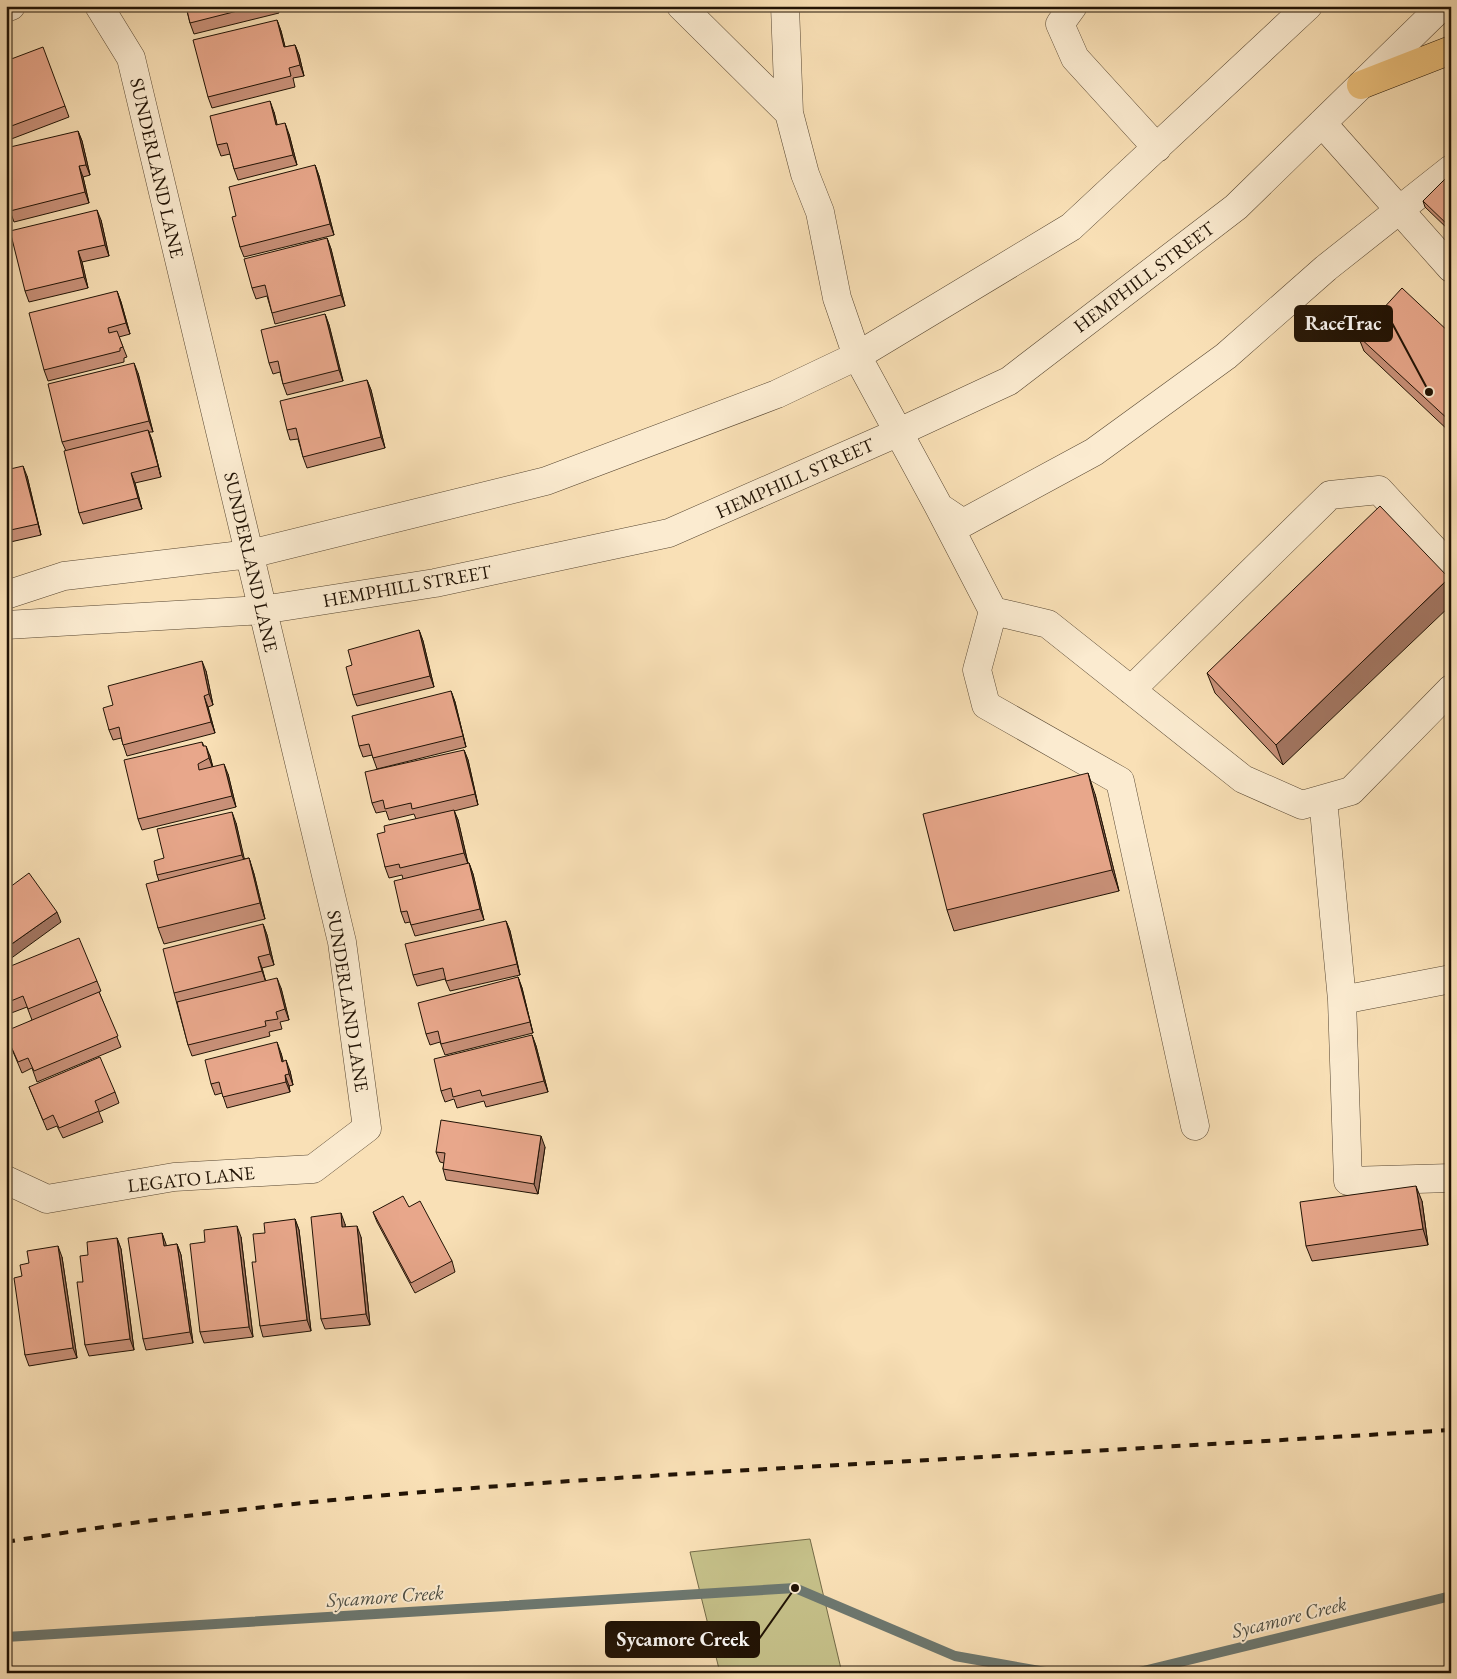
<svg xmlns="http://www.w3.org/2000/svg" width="1457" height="1679" font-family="'EB Garamond',serif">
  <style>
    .green { fill: #c5c089; stroke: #736a47 }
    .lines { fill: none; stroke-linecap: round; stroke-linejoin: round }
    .stream { stroke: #6d7870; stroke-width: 10 }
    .minor-casing { stroke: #574631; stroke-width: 29 }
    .major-casing { stroke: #211305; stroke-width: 29 }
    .minor { stroke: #fbebd0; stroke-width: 28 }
    .major { stroke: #ecc07b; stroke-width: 28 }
    .rail { stroke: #211305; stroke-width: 4; stroke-dasharray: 9 9; stroke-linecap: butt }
    .wall { fill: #c89078; stroke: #211305 }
    .shaded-wall { fill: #a27561; stroke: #211305 }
    .building { fill: #e8a78b; stroke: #211305 }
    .labels { text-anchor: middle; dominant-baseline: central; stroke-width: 4; stroke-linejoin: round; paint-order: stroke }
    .street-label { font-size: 19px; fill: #211305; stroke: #fbebd0 }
    .water-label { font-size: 20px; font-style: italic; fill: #4d4e43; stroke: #fbebd0 }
    .leader { fill: none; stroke: #211305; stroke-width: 2 }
    .callout-dot { fill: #211305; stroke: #fbebd0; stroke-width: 2 }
    .callout { fill: #211305; stroke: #211305; stroke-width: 2 }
    .callout-label { font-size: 20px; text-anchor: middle; font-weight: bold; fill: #fff }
  </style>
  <rect width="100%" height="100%" fill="#f9e0b6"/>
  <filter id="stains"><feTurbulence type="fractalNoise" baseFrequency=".004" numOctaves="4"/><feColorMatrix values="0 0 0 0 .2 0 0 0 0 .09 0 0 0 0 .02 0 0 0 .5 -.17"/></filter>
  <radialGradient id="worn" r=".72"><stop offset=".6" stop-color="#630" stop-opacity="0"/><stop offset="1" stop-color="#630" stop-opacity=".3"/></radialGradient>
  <path class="green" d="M810,1539L842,1673H720L690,1552Z"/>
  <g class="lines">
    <path class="stream" d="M6,1637L795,1588L955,1656L1051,1673
      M1135,1673L1451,1596"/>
    <g class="minor-casing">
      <path id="minor" d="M681,6L789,113L805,174L820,212L837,298L857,356L939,507L963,523L1094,452L1226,356L1326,268L1451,169
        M785,6L789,113
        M1073,6L1060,24L1075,58L1157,148
        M6,8L11,6
        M1322,123L1451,268
        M939,507L993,611L1048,624L1243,779L1302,805L1351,791L1451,689
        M6,595L64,576L250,554L546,481L777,394L857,356L1071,227L1308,6
        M993,611L977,670L986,705L1120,781L1195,1126
        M6,625L262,610L435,583L669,533L897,433L1009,381L1236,207L1442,6
        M1131,690L1330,495L1379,490L1451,568
        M1323,799L1342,1000L1451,979
        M1342,1000L1348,1181L1451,1178
        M6,1180L47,1199L174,1177L313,1169L367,1128L342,942L131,58L99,6"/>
    </g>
    <g class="major-casing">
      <path id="major" d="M1361,85L1451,50"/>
    </g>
    <use href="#minor" class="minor"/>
    <use href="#major" class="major"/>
    <path class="rail" d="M6,1542C270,1498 537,1482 803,1467C1019,1455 1235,1443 1451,1430"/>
  </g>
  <path class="wall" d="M179,6H277L279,13L194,34L190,23L186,7L179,8Z
    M277,20L281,31L285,47L295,45L299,55L304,76L293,78L295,87L212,108L208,97Z
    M6,61L65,106L69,117L6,141Z
    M274,112L277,125L289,134L297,165L238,180L234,169L230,154L221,156L217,145Z
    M78,131L82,141L90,175L83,177L89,203L14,222L10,211Z
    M315,165L319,176L334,235L244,257L240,247L236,216Z
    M1451,173V232L1425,207L1423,201Z
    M101,220L109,256L82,262L88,288L29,302L25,291Z
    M327,238L331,249L345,306L275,324L272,313L267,296L256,299L252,288Z
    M117,291L121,302L130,334L119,337L127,357L124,358V362L48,381L44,370Z
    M325,314L329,325L343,381L287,395L283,384L280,372L273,374L269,363Z
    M1451,334V433L1364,351L1358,336Z
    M138,373L153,432H149L152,440L161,477L135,483L142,509L83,524L79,513L66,451L62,442Z
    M367,380L371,390L385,448L307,468L303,457L298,439L290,440L287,430Z
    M6,455L9,466H6Z
    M6,470L27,476L41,535L6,543Z
    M1451,582L1283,765L1215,693L1207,673Z
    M419,630L423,641L434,687L357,706L353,695L352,665Z
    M206,671L213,705L208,707L215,733L127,756L121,738L113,740L109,730L113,705Z
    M451,691L455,702L466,747L377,769L372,755L363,757L359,746Z
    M202,742L204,746L210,756L213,767L228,774L236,807L142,830L138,819Z
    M464,750L468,760L478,805L454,811L458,820L468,863H469L473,874L484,920L415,936L410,922L405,923L401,912L403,879L402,875L389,878L385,867V832L416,819L414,814L389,820L386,811L376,813L372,803Z
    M1095,794L1119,891L954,931L947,910Z
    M236,823L244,859L249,858L254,874L265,919L164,944L158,928L159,881L157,875L164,858Z
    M506,921L510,931L520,975L450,991L445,979L417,986L413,975Z
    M263,924L267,935L274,965L262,968L265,980L281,988L289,1020L280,1022L282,1029L269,1032L270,1036L192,1056L188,1045L177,1004L174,993Z
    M6,968L97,981L101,991L99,992L121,1047L37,1082L32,1068L22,1073L6,1035L32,1020L27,1007L6,1015Z
    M518,977L522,988L533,1033L445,1055L440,1042L430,1045L426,1034Z
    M532,1035L536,1046L548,1092L486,1107L484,1101L457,1108L454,1099L445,1102L441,1091Z
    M281,1053L283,1061L290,1071L293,1085L289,1086L290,1092L227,1108L222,1093L215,1095L211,1084Z
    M29,1087L115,1092L119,1103L99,1112L103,1122L63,1138L57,1126L47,1130Z
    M545,1147L538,1194L446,1180L443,1169L444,1163L440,1162L436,1152Z
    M1422,1201L1428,1245L1312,1261L1306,1246Z
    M409,1207L452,1261L455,1272L415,1293L377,1222L373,1212Z
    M295,1219L299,1230L311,1331L263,1337L260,1326L256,1262L265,1233Z
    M345,1224V1227L361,1237L370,1325L325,1329L321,1319Z
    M162,1233L166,1246L177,1244L181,1255L193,1343L146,1350L143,1339Z
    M241,1237L253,1337L204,1343L200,1332Z
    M117,1238L121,1249L134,1350L89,1356L85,1345L83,1282L88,1255Z
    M62,1257L77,1358L29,1366L25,1355L22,1276Z"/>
  <path class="shaded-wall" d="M277,20L281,31L288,58L284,47Z
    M295,45L299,55L304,76L300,65Z
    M270,101L274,112L280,136L276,125Z
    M285,123L289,134L297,165L293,155Z
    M78,131L82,141L90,175L86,165Z
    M315,165L319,176L334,235L330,224Z
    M79,166L83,177L89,203L85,192Z
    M97,210L101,220L109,256L105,245Z
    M327,238L331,249L345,306L341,295Z
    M78,251L82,262L88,288L84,277Z
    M117,291L121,302L130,334L126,323Z
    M325,314L329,325L343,381L339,370Z
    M134,363L138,373L153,432L149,421Z
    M367,380L371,390L385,448L381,437Z
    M148,430L152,440L161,477L158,466Z
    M23,466L27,476L41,535L38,524Z
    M131,473L135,483L142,509L138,498Z
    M1449,578L1451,582V605L1283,765L1276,745Z
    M419,630L423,641L434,687L430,676Z
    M202,661L206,671L213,705L209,694Z
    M451,691L455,702L466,747L463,736Z
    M204,696L208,707L215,733L211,722Z
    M206,746L210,756L213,769L209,758Z
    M464,750L468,760L478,805L475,794Z
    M224,764L228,774L236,807L232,796Z
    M1088,773L1095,794L1119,891L1112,870Z
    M454,810L458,820L468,864L464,853Z
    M232,812L236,823L246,866L242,855Z
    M6,851L8,857L6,860Z
    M249,858L254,874L265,919L260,903Z
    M469,863L473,874L484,920L480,909Z
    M57,912L61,922L6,962V948Z
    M506,921L510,931L520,975L517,964Z
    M263,924L267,935L274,965L270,954Z
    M258,957L262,968L266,982L262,971Z
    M518,977L522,988L533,1033L530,1022Z
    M277,978L281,988L289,1020L285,1009Z
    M532,1035L536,1046L548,1092L544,1081Z
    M277,1042L281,1053L286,1072L282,1062Z
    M286,1060L290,1071L293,1085L289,1074Z
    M285,1075L289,1086L290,1092L286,1082Z
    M541,1136L545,1147L538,1194L534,1184Z
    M1416,1186L1422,1201L1428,1245L1423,1229Z
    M341,1213L345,1224L346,1238L342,1227Z
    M295,1219L299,1230L311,1331L307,1320Z
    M237,1226L241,1237L253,1337L249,1327Z
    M357,1226L361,1237L370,1325L366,1314Z
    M162,1233L166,1244L168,1257L164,1246Z
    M117,1238L121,1249L134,1350L130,1339Z
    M177,1244L181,1255L193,1343L190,1332Z
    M58,1246L62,1257L77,1358L73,1348Z"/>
  <path class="building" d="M186,6H257L190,23Z
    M277,20L284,47L295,45L300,65L289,68L291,76L208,97L193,40Z
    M43,47L65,106L6,128V61Z
    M270,101L276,125L285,123L293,155L234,169L227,143L217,145L210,116Z
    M78,131L86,165L79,166L85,192L10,211L6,195V148Z
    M315,165L330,224L240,247L232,217L236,216L229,187Z
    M1451,173V228L1423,201Z
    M97,210L105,245L78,251L84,277L25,291L10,231Z
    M327,238L341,295L272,313L265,285L252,288L244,259Z
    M1402,288L1451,334V422L1358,336Z
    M117,291L126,323L108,328L109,333L117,331L123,347L120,348V351L44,370L29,313Z
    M325,314L339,370L283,384L278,361L269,363L261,330Z
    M134,363L149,421L62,442L48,384Z
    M367,380L381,437L303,457L296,428L287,430L280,401Z
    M148,430L158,466L131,473L138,498L79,513L64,451Z
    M23,466L38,524L6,531V470Z
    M1380,506L1449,578L1276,745L1207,673Z
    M419,630L430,676L353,695L346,667L352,665L348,650Z
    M202,661L209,694L204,696L211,722L123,745L119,727L109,730L103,708L113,705L108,686Z
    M451,691L463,736L373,758L369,744L359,746L352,716Z
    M202,742L203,746H206L209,758L198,764L199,770L224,764L232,796L138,819L124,760Z
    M464,750L475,794L412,809L411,803L385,809L383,800L372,803L365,772Z
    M1088,773L1112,870L947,910L923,814Z
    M454,810L464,853L400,868L399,864L385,867L377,834L385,832L384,826Z
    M232,812L242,855L157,875L154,861L164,858L157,829Z
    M249,858L260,903L158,928L146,884Z
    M469,863L480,909L411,925L407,911L401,912L394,881Z
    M29,873L57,912L6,948V890Z
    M506,921L517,964L446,981L443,968L413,975L405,944Z
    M263,924L270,954L258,957L262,971L174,993L163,949Z
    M79,938L97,981L28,1009L23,996L6,1003V968Z
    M518,977L530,1022L441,1044L438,1031L426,1034L418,1003Z
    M277,978L285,1009L276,1012L278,1019L265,1021L266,1026L188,1045L177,1002Z
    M99,992L118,1036L34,1071L28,1058L18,1062L6,1035V1031Z
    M532,1035L544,1081L482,1096L480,1090L453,1097L451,1088L441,1091L434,1059Z
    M277,1042L282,1062L286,1060L289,1074L285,1075L286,1082L223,1097L219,1082L211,1084L205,1060Z
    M100,1057L115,1092L95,1101L99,1111L59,1128L53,1115L43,1120L29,1087Z
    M441,1120L541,1136L534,1184L443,1169L445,1153L436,1152Z
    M1416,1186L1423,1229L1306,1246L1300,1202Z
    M403,1196L409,1207L420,1201L452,1261L411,1283L373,1212Z
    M341,1213L342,1227L357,1226L366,1314L321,1319L311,1217Z
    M295,1219L307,1320L260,1326L252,1262H256L253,1234L265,1233L264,1223Z
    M237,1226L249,1327L200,1332L190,1244L205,1242L204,1230Z
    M162,1233L164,1246L177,1244L190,1332L143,1339L128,1238Z
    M117,1238L130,1339L85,1345L77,1282H83L80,1256L88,1255L87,1242Z
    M58,1246L73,1348L25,1355L14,1278L22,1276L20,1265L29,1263L27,1251Z"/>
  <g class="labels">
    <g class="street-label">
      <text transform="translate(157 168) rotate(77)">SUNDERLAND LANE</text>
      <text transform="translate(1144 277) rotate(-37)">HEMPHILL STREET</text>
      <text transform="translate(795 478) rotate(-24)">HEMPHILL STREET</text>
      <text transform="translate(251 562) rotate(77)">SUNDERLAND LANE</text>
      <text transform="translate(407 586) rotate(-10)">HEMPHILL STREET</text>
      <text transform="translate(348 1001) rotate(81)">SUNDERLAND LANE</text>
      <text transform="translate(191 1179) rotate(-6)">LEGATO LANE</text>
    </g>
    <g class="water-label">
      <text transform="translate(385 1596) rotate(-4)">Sycamore Creek</text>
      <text transform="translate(1289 1617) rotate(-14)">Sycamore Creek</text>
    </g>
  </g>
  <path class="leader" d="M1429 392L1392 323M795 1588L759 1639"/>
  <g class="callout-dot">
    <circle cx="1429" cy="392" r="5"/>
    <circle cx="795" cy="1588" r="5"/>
  </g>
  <g class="callout">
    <rect x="1295" y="306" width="97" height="35" rx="5"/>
    <rect x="606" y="1622" width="153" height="35" rx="5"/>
  </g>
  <g class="callout-label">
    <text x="1343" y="330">RaceTrac</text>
    <text x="683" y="1646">Sycamore Creek</text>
  </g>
  <rect width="1457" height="1679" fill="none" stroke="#f9e0b6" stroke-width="25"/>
  <rect x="8" y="8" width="1442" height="1664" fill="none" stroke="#211305" stroke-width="2.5"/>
  <rect x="12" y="12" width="1432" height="1654" fill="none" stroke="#211305"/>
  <rect width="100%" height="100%" filter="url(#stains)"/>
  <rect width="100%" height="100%" fill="url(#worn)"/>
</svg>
